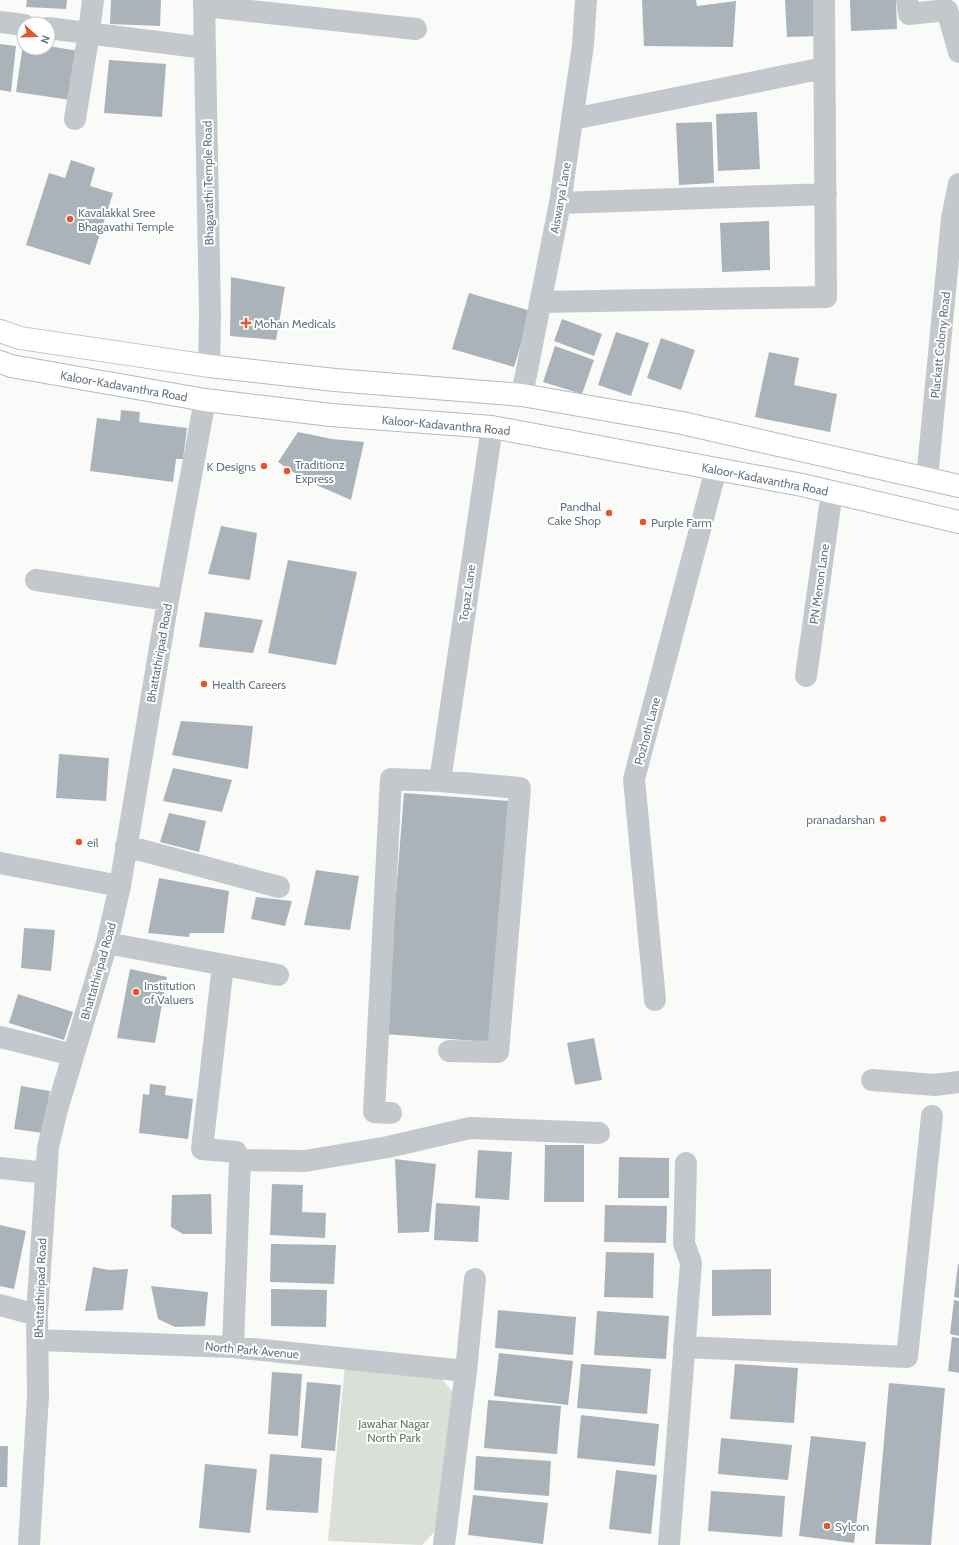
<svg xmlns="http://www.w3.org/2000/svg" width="959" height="1545" font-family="Cabin,sans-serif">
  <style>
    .green { fill: #dadfd7 }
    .building { fill: #aab3b9 }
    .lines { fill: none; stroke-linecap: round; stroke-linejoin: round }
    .major-casing { stroke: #b5babe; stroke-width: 24 }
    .minor { stroke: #c3c8cc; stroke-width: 22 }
    .major { stroke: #fff; stroke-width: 22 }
    .poi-dot { fill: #e4572e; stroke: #fff; stroke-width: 1.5 }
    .labels { text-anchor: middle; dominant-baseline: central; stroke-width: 4; stroke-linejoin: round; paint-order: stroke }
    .street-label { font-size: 12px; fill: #657683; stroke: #fff }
    .poi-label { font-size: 12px; fill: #657683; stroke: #fff; text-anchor: start }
    .park-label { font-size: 12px; fill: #687a64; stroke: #fff }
  </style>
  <rect width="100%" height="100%" fill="#fafaf8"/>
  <path class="green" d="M345,1365L438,1375L454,1393L436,1530L422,1545L328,1541Z"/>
  <path class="building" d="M27,0H67L66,9L26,7Z
    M111,0H161L160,26L110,24Z
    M642,0H696L697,6L736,1L733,47L644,46Z
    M785,0H819L820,36L787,37Z
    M850,0H896L897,29L851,31Z
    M0,44L16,46L11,92L0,90Z
    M23,44L24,48H48V46L79,51L71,100L16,92Z
    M109,60L166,64L162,117L104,113Z
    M757,112L760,169L718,171L716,114Z
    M712,122L714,183L679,185L676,123Z
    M71,160L95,168L90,186L113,193L90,265L26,245L49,173L65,178Z
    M769,221L770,270L722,272L720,223Z
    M231,277L285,287L276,340L230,336Z
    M469,293L531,311L514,367L452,349Z
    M562,319L602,334L594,356L554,341Z
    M616,332L649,343L631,396L598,385Z
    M661,338L695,350L681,390L647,378Z
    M555,346L594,360L582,394L543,382Z
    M769,352L799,358L794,385L837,394L830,432L755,417Z
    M121,410L140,412L139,422L187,428L183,459H176L173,482L90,471L97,418L120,421Z
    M298,432L332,439L364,442L351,500L307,481L278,462Z
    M221,526L257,533L250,580L208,574Z
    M288,560L357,572L336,665L268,653Z
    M205,612L263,620L253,653L199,647Z
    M181,721L253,726L248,769L172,755Z
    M59,754L109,758L106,801L56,798Z
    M173,768L232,780L222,812L163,801Z
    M404,793L509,801L489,1042L385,1034Z
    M169,813L206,821L199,852L160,842Z
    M316,870L359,876L350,930L304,925Z
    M159,878L229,891L224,933H190L189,937L148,933Z
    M256,897L292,901L285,926L251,919Z
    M24,928L55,930L51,971L21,968Z
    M130,969L167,977L155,1043L117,1038Z
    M18,994L73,1012L64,1040L9,1023Z
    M594,1038L602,1080L575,1085L567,1043Z
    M150,1084L166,1086L165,1095L193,1099L188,1139L139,1133L143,1094L149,1095Z
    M21,1086L50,1091L43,1133L14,1129Z
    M545,1145H584V1202H544Z
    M478,1150L512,1152L509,1200L475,1198Z
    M619,1157L669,1158V1198H618Z
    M395,1159L436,1164L429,1232L398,1233Z
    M272,1184L303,1185L302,1212L326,1213L325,1238L270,1235Z
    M211,1194L212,1234H183L171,1227L172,1195Z
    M436,1203L480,1206L478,1242L434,1240Z
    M605,1205L667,1206L666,1243L604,1242Z
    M0,1225L26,1231L14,1289L0,1286Z
    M271,1244L336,1245L334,1284L270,1282Z
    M606,1252L654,1253L653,1298L604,1297Z
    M958,1264H959V1298L954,1297Z
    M93,1267L109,1270L128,1269L123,1310L85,1311Z
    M771,1269V1315L712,1316V1270Z
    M151,1286L208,1292L205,1326L175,1327L158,1319Z
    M271,1289L327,1290L326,1327L271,1326Z
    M954,1300L959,1301V1336L950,1334Z
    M498,1310L576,1317L573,1355L495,1348Z
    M597,1311L669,1316L666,1359L594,1355Z
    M952,1337L959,1338V1373L948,1371Z
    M499,1353L573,1361L568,1405L494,1396Z
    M581,1364L651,1369L647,1414L577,1408Z
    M735,1364L798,1368L794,1423L730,1419Z
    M272,1372L302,1374L298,1436L268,1434Z
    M307,1382L341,1385L335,1451L301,1448Z
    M889,1383L945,1388L931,1545L875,1544Z
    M488,1400L561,1406L557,1454L484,1448Z
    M581,1415L659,1424L655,1466L577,1458Z
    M811,1436L866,1442L854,1543L799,1536Z
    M721,1438L792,1445L788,1480L718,1474Z
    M0,1446H8L7,1487H0Z
    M270,1454L322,1458L318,1513L266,1510Z
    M476,1456L551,1461L549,1496L474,1490Z
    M205,1464L257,1469L250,1533L199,1528Z
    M616,1470L657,1475L651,1534L609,1529Z
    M711,1491L785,1496L782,1537L708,1531Z
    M473,1495L548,1503L543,1544L468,1535Z"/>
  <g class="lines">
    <g class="major-casing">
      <path id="major" d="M0,331L20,338L209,366L335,380L522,395L682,423L959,486
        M0,362L11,366L205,400L331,415L492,427L802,485L959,522"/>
    </g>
    <path class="minor" d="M204,0L210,315L209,366
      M907,0L909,14L947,10L959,52
      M204,6L416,29
      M0,22L24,25
      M48,28L205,48
      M75,119L89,32L93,0
      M573,119L824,68
      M560,203L826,194
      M541,302L826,297L824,0
      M522,395L560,203L583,45L586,0
      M927,479L952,218L959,184
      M36,580L168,600
      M806,676L832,492
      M440,781L520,788L498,1052L449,1051
      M126,846L279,887
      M0,863L120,886
      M107,943L278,975
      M223,965L202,1149L236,1152L240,1160
      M655,1000L634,779L716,469
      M0,1037L73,1055
      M872,1080L935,1085L959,1082
      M391,1113L374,1112L391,779L440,781L492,427
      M0,1168L46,1173
      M0,1305L37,1315
      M38,1340L233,1347L466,1371
      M233,1347L240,1160L305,1161L388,1147L470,1128L599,1133
      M684,1347L907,1357L932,1116
      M29,1545L38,1396L37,1315L48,1147L58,1106L107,943L120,886L168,600L205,400
      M444,1545L466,1371L475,1279
      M669,1545L691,1263L684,1243L686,1163"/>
    <use href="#major" class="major"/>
  </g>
  <g class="poi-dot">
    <circle cx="70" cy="219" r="4"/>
    <path d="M244 317h4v4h4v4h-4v4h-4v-4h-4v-4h4z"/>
    <circle cx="264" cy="466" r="4"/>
    <circle cx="287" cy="471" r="4"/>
    <circle cx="609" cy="513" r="4"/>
    <circle cx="643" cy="522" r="4"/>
    <circle cx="204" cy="684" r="4"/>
    <circle cx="883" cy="819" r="4"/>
    <circle cx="79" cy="842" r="4"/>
    <circle cx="136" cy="992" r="4"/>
    <circle cx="827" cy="1526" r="4"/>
  </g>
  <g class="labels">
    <g class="street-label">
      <text transform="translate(208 183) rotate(-91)">Bhagavathi Temple Road</text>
      <text transform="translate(560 198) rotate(-80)">Aiswarya Lane</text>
      <text transform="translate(940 345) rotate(-84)">Plackatt Colony Road</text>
      <text transform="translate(124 386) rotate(10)">Kaloor-Kadavanthra Road</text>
      <text transform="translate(446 425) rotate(5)">Kaloor-Kadavanthra Road</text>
      <text transform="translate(765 479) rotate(11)">Kaloor-Kadavanthra Road</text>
      <text transform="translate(819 584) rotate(-82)">PN Menon Lane</text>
      <text transform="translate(467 593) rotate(-82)">Topaz Lane</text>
      <text transform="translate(159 653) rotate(-80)">Bhattathiripad Road</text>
      <text transform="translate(647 731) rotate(-75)">Pozhoth Lane</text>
      <text transform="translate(98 971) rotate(-74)">Bhattathiripad Road</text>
      <text transform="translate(40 1288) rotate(-88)">Bhattathiripad Road</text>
      <text transform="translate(252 1350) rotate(5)">North Park Avenue</text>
    </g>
    <g class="poi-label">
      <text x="78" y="212">Kavalakkal Sree<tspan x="78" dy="14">Bhagavathi Temple</tspan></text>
      <text x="254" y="323">Mohan Medicals</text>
      <text x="295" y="464">Traditionz<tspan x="295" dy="14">Express</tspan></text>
      <text x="256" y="466" text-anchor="end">K Designs</text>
      <text x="601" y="506" text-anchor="end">Pandhal<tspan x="601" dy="14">Cake Shop</tspan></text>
      <text x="651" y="522">Purple Farm</text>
      <text x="212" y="684">Health Careers</text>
      <text x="875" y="819" text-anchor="end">pranadarshan</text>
      <text x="87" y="842">eil</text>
      <text x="144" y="985">Institution<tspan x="144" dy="14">of Valuers</tspan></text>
      <text x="835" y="1526">Sylcon</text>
    </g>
    <g class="park-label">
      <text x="394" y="1423">Jawahar Nagar<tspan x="394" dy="14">North Park</tspan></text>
    </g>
  </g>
  <g transform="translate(36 36) rotate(110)"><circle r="19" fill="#ffffff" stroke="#c1c8cd"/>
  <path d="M0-3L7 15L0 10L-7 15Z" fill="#e4572e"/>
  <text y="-6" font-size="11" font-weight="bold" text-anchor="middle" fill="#657683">N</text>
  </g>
</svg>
